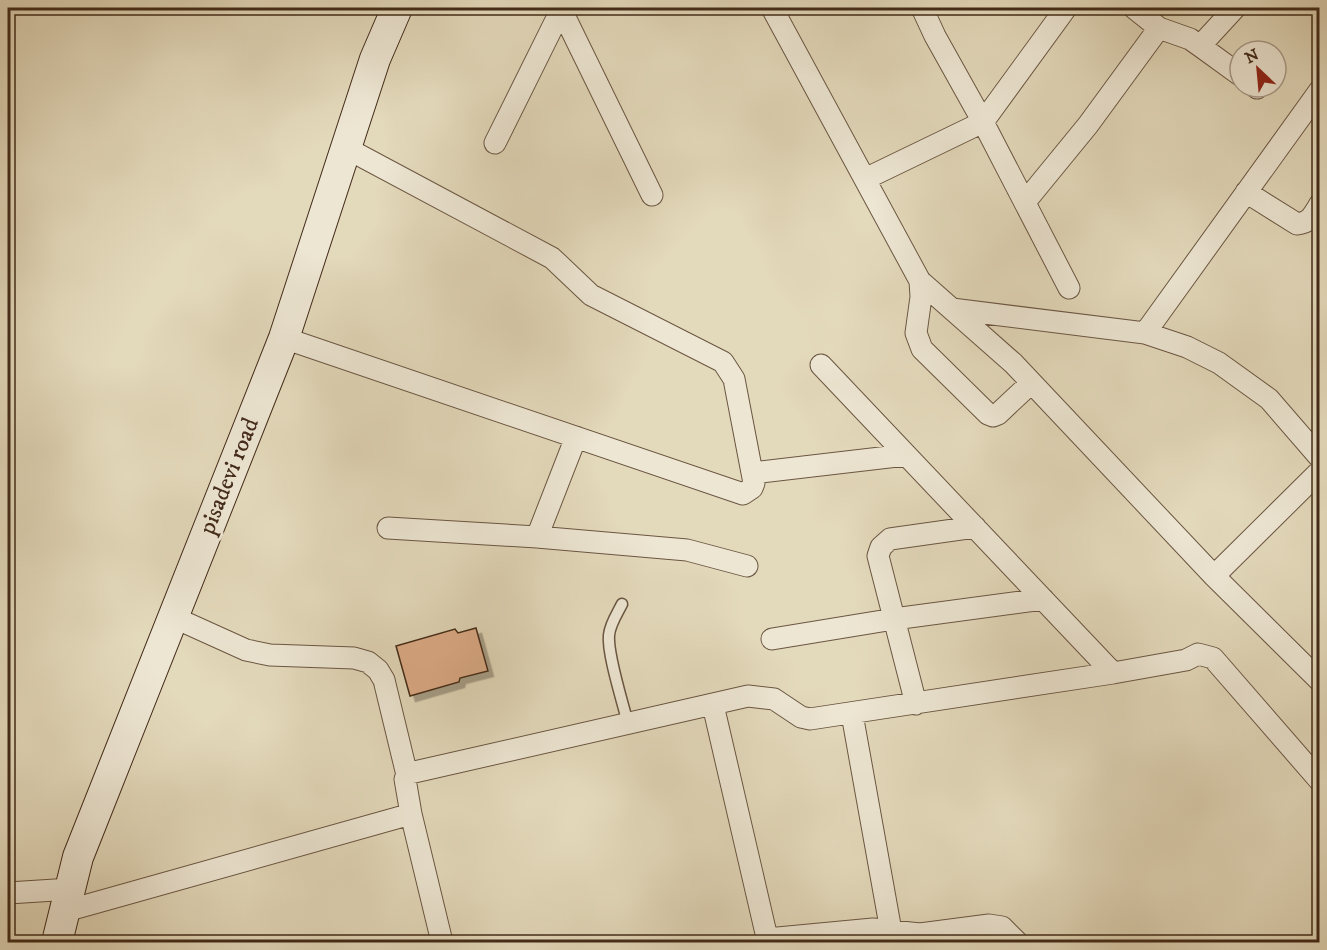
<svg xmlns="http://www.w3.org/2000/svg" width="1327" height="950" font-family="'IM FELL DW Pica',serif">
  <style>
    .building { fill: #ddac87; stroke: #422b19; stroke-width: 1.5; filter: url(#shadow) }
    .lines { fill: none; stroke-linecap: round; stroke-linejoin: round }
    .lane-casing { stroke: #6a5642; stroke-width: 13 }
    .street-casing { stroke: #6a5642; stroke-width: 23 }
    .secondary-casing { stroke: #422b19; stroke-width: 32 }
    .lane { stroke: #ede6d3; stroke-width: 10 }
    .street { stroke: #ede6d3; stroke-width: 21 }
    .secondary { stroke: #ede6d3; stroke-width: 30 }
    .labels { text-anchor: middle; dominant-baseline: central; stroke-width: 6; stroke-linejoin: round; paint-order: stroke }
    .street-label { font-size: 24px; fill: #422b19; stroke: #ede6d3 }
  </style>
  <defs>
    <filter id="shadow"><feDropShadow dx="5.5" dy="5.5" stdDeviation="0" flood-color="#0004"/></filter>
  </defs>
  <rect width="100%" height="100%" fill="#e3d9bb"/>
  <filter id="stains"><feTurbulence type="fractalNoise" baseFrequency=".00333" numOctaves="4"/><feColorMatrix values="0 0 0 0 .2 0 0 0 0 .09 0 0 0 0 .02 0 0 0 .5 -.17"/></filter>
  <radialGradient id="worn" r=".72"><stop offset=".6" stop-color="#630" stop-opacity="0"/><stop offset="1" stop-color="#630" stop-opacity=".3"/></radialGradient>
  <path class="building" d="M476,628L488,671L460,678L459,682L410,696L396,646L455,629L458,633Z"/>
  <g class="lines">
    <g class="lane-casing">
      <path id="lane" d="M622,604C617,614 610,624 609,635C607,654 623,703 628,724"/>
    </g>
    <g class="street-casing">
      <path id="street" d="M772,8L920,281L1013,363L1214,576L1320,681
        M922,8L935,36L983,122L1069,288
        M1134,8L1159,28L1190,39L1200,46L1240,75
        M561,9L652,195
        M1200,46L1235,8
        M1256,87L1257,88
        M495,143L562,8
        M865,179L983,122L1066,8
        M1246,192L1297,224C1310,223 1313,215 1320,204
        M1025,202L1088,125L1159,28
        M920,281L921,297L916,333L922,349L988,414L993,416L998,414L1031,383
        M952,309L1145,333L1187,347L1219,363L1269,399L1320,458
        M1145,333L1320,90
        M284,338L743,494L752,488L754,483L734,379L723,362L591,295L552,258L346,148
        M821,365L1113,673
        M752,473L906,455
        M388,528L537,537L687,550L747,566
        M537,537L576,437
        M1214,576L1320,471
        M173,617L246,650L270,655L354,658L368,662L378,670L384,680L407,775
        M772,639L894,619L1043,599
        M916,704L878,556L881,547L890,539L975,527
        M713,705L768,942
        M852,714L891,931
        M411,814L442,942
        M8,893L71,889
        M66,911L411,814L405,779L410,773L748,696L774,699L801,717L810,719L1113,673L1186,660L1198,654L1213,658L1320,781
        M767,939L873,929L920,934L989,925L1002,927L1017,942"/>
    </g>
    <g class="secondary-casing">
      <path id="secondary" d="M57,942L78,857L284,338L375,59L397,8"/>
    </g>
    <use href="#lane" class="lane"/>
    <use href="#street" class="street"/>
    <use href="#secondary" class="secondary"/>
  </g>
  <g class="labels">
    <g class="street-label">
      <text transform="translate(229 476) rotate(-68)">pisadevi road</text>
    </g>
  </g>
  <rect width="1327" height="950" fill="none" stroke="#e3d9bb" stroke-width="30"/>
  <rect x="9" y="9" width="1309" height="932" fill="none" stroke="#422b19" stroke-width="3"/>
  <rect x="15" y="15" width="1297" height="920" fill="none" stroke="#422b19" stroke-width="1.5"/>
  <g transform="translate(1258 69) rotate(334)"><circle r="28" fill="#ede6d3" stroke="#a99b89" stroke-width="1.5"/>
  <path d="M0-4.5L10 22L0 15L-10 22Z" fill="#8f2418"/>
  <text y="-9" font-size="16" font-weight="bold" text-anchor="middle" fill="#422b19">N</text>
  </g>
  <rect width="100%" height="100%" filter="url(#stains)"/>
  <rect width="100%" height="100%" fill="url(#worn)"/>
</svg>
